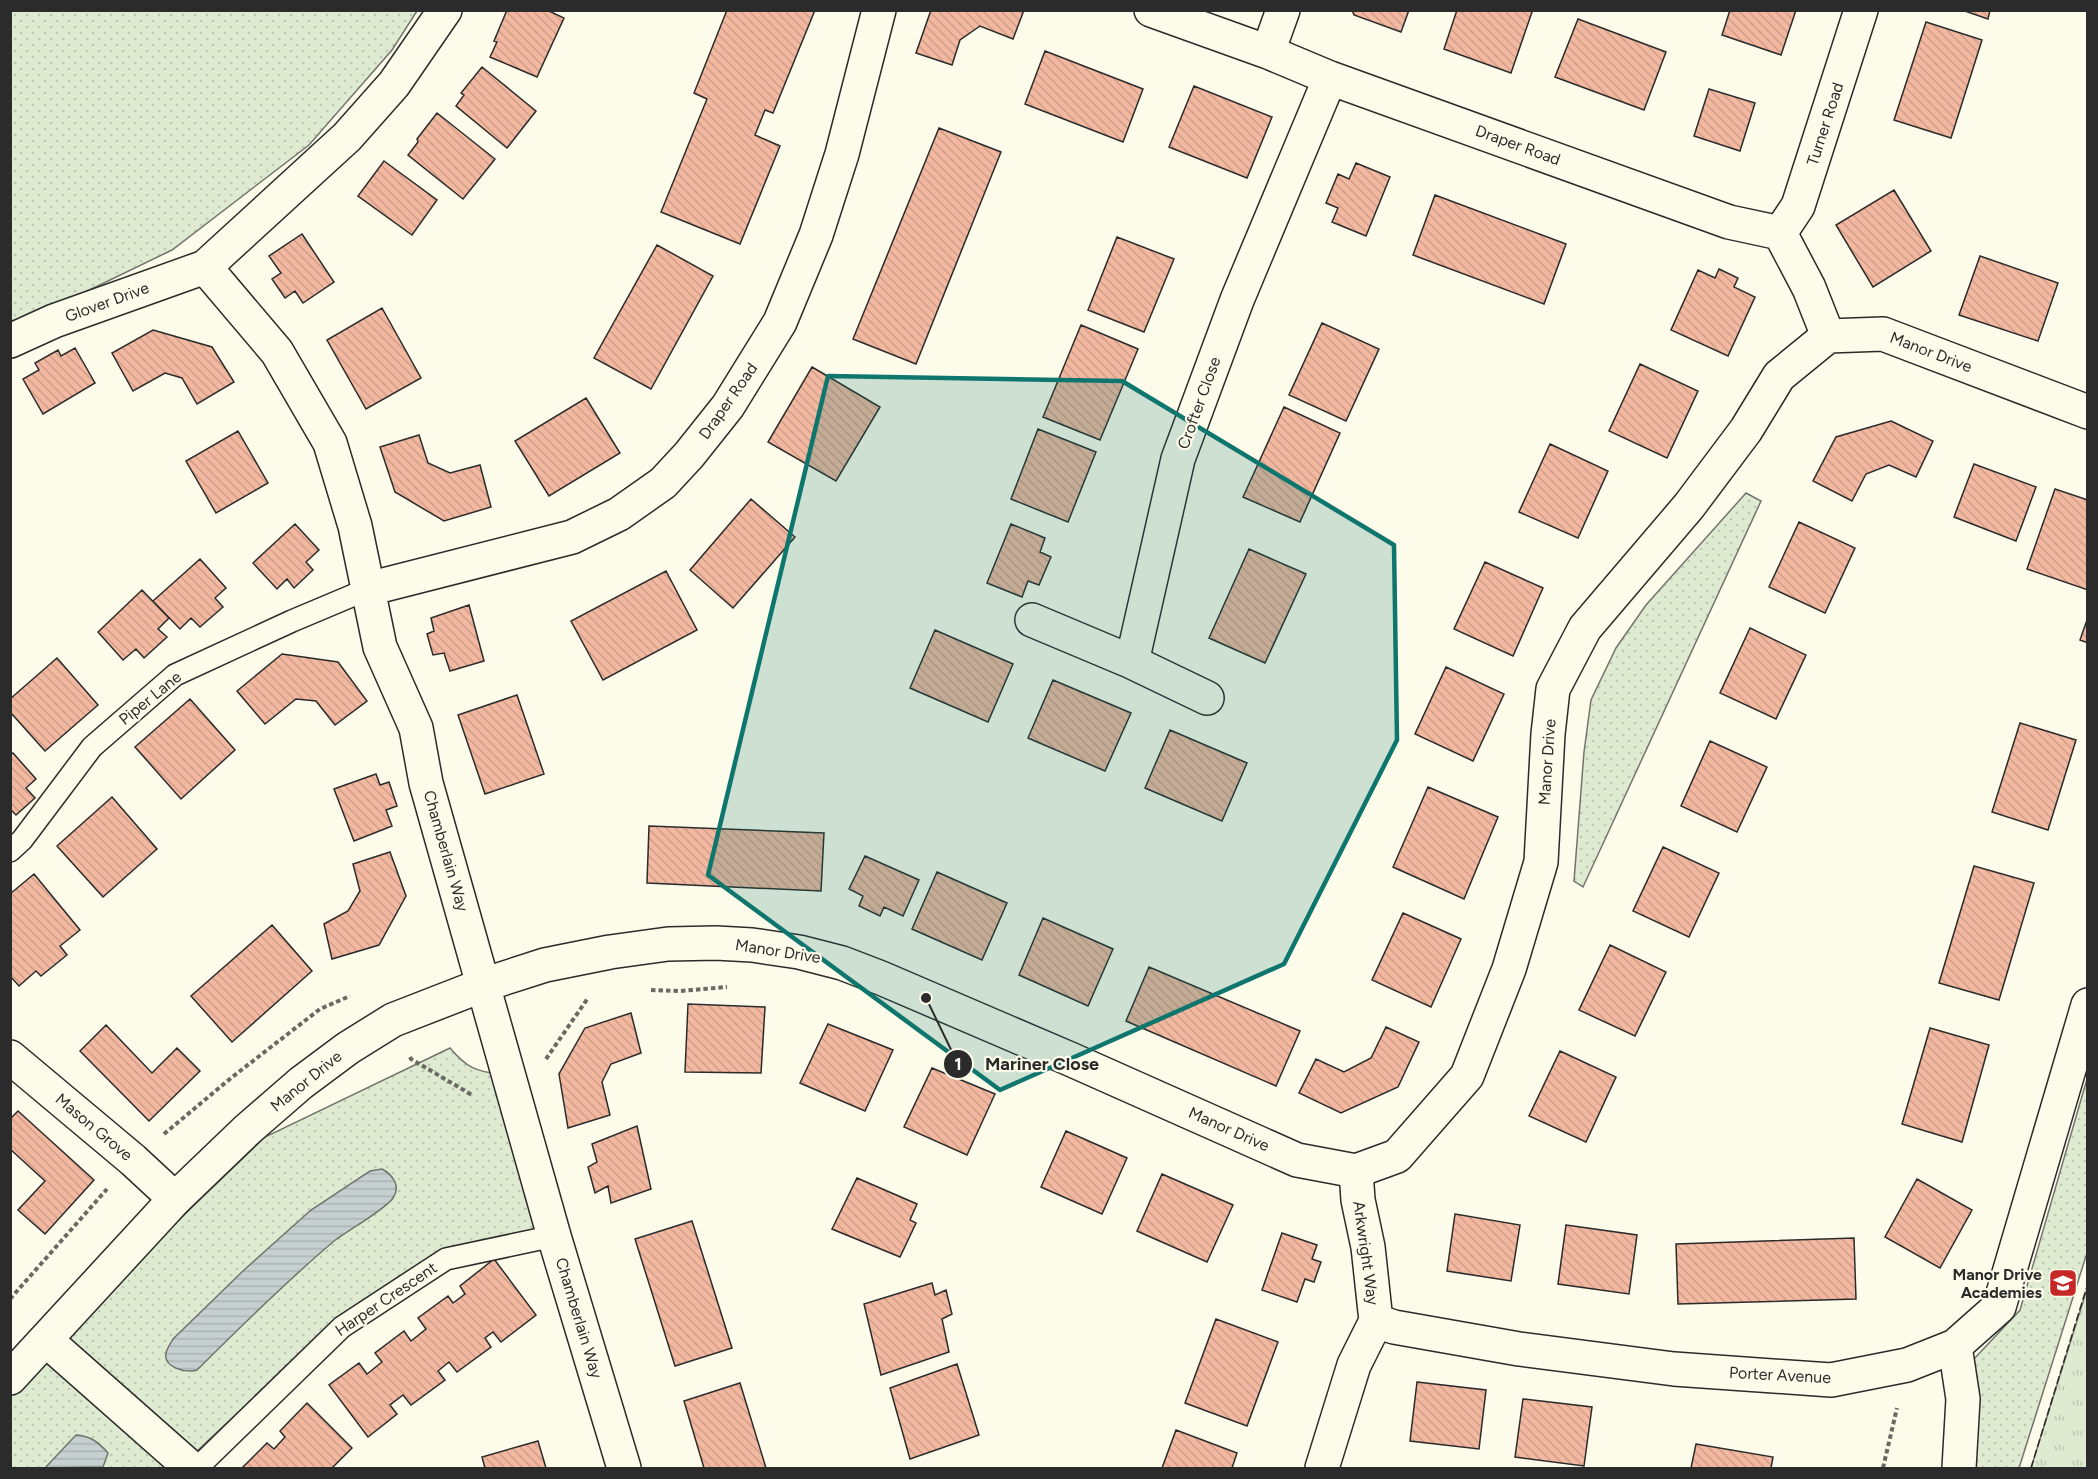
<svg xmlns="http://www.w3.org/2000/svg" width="2098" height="1479" font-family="Figtree,sans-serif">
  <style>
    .grass { fill: url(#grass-dots); stroke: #74746e; stroke-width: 1.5 }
    .park { fill: url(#park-tufts); stroke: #74746e; stroke-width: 1.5 }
    .water { fill: url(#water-rules); stroke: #74746e; stroke-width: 1.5 }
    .building { fill: url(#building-back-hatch); stroke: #2b2b2b; stroke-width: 1.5 }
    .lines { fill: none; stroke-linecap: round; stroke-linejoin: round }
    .lane-casing { stroke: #2b2b2b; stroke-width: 24 }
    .street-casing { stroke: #2b2b2b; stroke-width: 36 }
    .secondary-casing { stroke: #2b2b2b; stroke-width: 36 }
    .path { stroke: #6a6964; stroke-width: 4; stroke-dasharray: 4.5 3; stroke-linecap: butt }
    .lane { stroke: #fdfbea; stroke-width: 21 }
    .street { stroke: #fdfbea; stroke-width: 33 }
    .secondary { stroke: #fdfbea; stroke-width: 33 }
    .fence { stroke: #2b2b2b; stroke-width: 1.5; stroke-dasharray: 8 3; stroke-linecap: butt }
    .marked { fill: #0f766e; fill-opacity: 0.2; stroke: #0f766e; stroke-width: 4.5; stroke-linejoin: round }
    .labels { text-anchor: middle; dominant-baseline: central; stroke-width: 4.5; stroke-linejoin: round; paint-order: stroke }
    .street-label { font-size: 16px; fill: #2b2b2b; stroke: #fdfbea }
    .poi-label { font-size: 16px; font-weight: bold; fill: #2b2b2b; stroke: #fdfbea; text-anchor: end }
    .leader { fill: none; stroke: #2b2b2b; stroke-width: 2 }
    .callout-dot { fill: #2b2b2b; stroke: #fdfbea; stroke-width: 2 }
    .mark-label { font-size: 18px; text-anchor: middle; font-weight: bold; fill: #fff }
    .callout-label { font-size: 18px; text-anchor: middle; font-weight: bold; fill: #2b2b2b; stroke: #fdfbea; stroke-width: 4.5; stroke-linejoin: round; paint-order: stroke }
  </style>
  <defs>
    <pattern id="grass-dots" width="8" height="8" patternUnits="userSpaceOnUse" patternTransform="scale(1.5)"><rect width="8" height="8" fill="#deebd1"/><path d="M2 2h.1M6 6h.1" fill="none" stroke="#bfcab4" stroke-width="1.8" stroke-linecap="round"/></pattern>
    <pattern id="park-tufts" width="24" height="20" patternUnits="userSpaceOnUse" patternTransform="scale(1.5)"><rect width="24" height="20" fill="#deebd1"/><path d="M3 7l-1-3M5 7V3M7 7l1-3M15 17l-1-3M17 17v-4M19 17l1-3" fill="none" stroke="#bfcab4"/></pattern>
    <pattern id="water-rules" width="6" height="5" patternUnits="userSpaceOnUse" patternTransform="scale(1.5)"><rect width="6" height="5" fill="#c7d0d0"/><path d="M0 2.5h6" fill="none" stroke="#abb3b3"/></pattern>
    <pattern id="building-back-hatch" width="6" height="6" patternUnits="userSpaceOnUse" patternTransform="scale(1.5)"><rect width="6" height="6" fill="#f2b8a0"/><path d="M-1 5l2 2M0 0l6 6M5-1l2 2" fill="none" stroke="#d09e8a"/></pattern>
  </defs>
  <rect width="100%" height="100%" fill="#fdfbea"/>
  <path class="grass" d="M11,11H417L392,50L309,145L172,250L77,296L11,324Z
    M1746,493L1761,501L1583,887L1574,881L1584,752L1591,700L1616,648L1646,605Z
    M450,1048C466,1067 476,1072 501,1074L542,1230L443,1252L333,1323L179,1468H11L10,1397L56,1338L265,1137Z
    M2087,1079V1253L2019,1468H1967L1973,1360L2020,1310Z"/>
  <path class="park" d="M2087,1289V1468H2031Z"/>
  <path class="water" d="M382,1169C393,1175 401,1186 393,1198C386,1209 347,1231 334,1241C286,1282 241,1326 197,1370C186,1373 163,1368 166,1353C167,1348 171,1343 173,1339L244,1270L311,1210L370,1171Z
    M76,1435C91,1436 98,1442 108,1453L103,1467L45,1468Z"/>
  <path class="building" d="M507,10H547L564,18L537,77L490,57L497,42L494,41Z
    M727,10H815L773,113L765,110L755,135L780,146L740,244L661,212L707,99L694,93Z
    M931,10H1024L1013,39L980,26L960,40L952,65L916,53Z
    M1352,10H1409L1401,32L1354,15Z
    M1457,10H1527L1532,12L1511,73L1444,49Z
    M1730,10H1796L1781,55L1722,35Z
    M1962,10H1990L1988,19Z
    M1578,19L1666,52L1644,110L1555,77Z
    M1926,22L1982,40L1951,138L1894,120Z
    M1045,51L1143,89L1123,142L1025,104Z
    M482,67L536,111L507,148L456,106L464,95L461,93Z
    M1194,86L1272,117L1247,178L1169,147Z
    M1709,89L1755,103L1740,151L1694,136Z
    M437,113L495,159L463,199L408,155L418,142L417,139Z
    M939,128L1001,152L916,364L853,339Z
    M384,161L437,200L412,235L358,196Z
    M1356,163L1390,177L1366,236L1332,222L1338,208L1326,203L1338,174L1349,179Z
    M1894,190L1931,251L1873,287L1836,225Z
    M1435,195L1566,244L1544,304L1413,255Z
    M302,234L334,282L303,303L295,291L285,298L272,279L281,273L269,256Z
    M1117,237L1174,259L1144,332L1088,310Z
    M657,245L713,276L651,389L594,358Z
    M1980,256L2058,283L2038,341L1959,315Z
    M1719,269L1738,278L1734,287L1755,297L1728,356L1671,330L1698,270L1715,278Z
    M382,308L421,378L366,409L327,340Z
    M1322,323L1379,349L1346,421L1289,395Z
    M1081,325L1138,349L1100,440L1043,417Z
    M153,330L212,347L234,382L197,404L182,378L165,373L133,391L112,353Z
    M75,348L95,383L43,414L23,379L39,370L35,363L58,350L61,356Z
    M1640,364L1698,391L1667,458L1609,431Z
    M812,367L880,407L836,481L768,442Z
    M586,398L620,453L549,496L515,441Z
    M1284,407L1340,433L1300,522L1243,497Z
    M1891,421L1933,441L1916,477L1889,465L1866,474L1852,501L1813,481L1836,437Z
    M1038,429L1096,452L1068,522L1011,499Z
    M238,431L268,483L216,513L186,461Z
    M419,435L428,463L450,473L480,465L491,507L444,521L395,492L380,447Z
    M1550,444L1608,471L1578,538L1519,512Z
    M1974,464L2036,487L2016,541L1954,517Z
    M2055,489L2088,500V590L2027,569Z
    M751,499L795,537L733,608L690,570Z
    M1799,522L1855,548L1825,613L1769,587Z
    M295,524L319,550L306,562L313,570L294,588L287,579L277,589L253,563Z
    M1011,524L1045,538L1040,552L1051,557L1039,585L1028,581L1022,597L987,583Z
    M1249,549L1306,574L1265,663L1209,638Z
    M200,559L226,588L215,598L223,607L200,627L191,618L180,629L153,601Z
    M1485,562L1543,588L1513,656L1454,629Z
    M666,571L697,630L603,680L571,621Z
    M142,590L169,618L158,629L167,637L144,658L136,649L123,660L98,632Z
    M469,605L484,661L450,671L444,653L433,655L427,634L434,631L431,618Z
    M2088,617V643L2080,640Z
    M1750,628L1806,655L1776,719L1720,693Z
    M935,630L1013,664L988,722L910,688Z
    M282,654L338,662L367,701L335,725L316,701L296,699L265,724L237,691Z
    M57,658L98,705L45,751L10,712V699Z
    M1446,667L1504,694L1473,761L1415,734Z
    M1053,680L1131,713L1105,771L1028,738Z
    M517,695L544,774L485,794L458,715Z
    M190,699L235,750L181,799L135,747Z
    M2020,723L2076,740L2048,830L1992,812Z
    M1170,730L1247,763L1222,821L1145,788Z
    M1710,741L1767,767L1737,832L1681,806Z
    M13,753L36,779L26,788L35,798L16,815L10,809V755Z
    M376,774L380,785L389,782L397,806L386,810L392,826L354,841L334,789Z
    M1428,787L1498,817L1464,899L1393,867Z
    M112,797L157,849L103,897L57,846Z
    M649,826L824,833L821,891L647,883Z
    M1663,847L1719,873L1689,937L1633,911Z
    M390,852L406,896L379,945L332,959L324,924L348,911L360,891L353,864Z
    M865,856L919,880L903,916L884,907L880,916L859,906L863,896L849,889Z
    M1974,866L2034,883L1999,1000L1939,983Z
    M937,872L1007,903L982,960L912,929Z
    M34,874L80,930L60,946L67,955L41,976L36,971L19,986L10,976V894Z
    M1403,913L1461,939L1431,1007L1372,980Z
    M1043,918L1113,949L1088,1006L1019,975Z
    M272,925L312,971L232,1042L191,996Z
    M1610,945L1666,972L1635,1036L1579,1010Z
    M1149,967L1300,1031L1276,1086L1126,1021Z
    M688,1004L765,1007L761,1073L685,1072Z
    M631,1013L641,1053L611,1064L602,1082L610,1115L568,1128L559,1074L585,1028Z
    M828,1024L893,1050L865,1111L800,1083Z
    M106,1025L152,1073L177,1048L200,1071L149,1121L80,1051Z
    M1386,1027L1419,1042L1398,1087L1341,1113L1299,1093L1316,1059L1344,1072L1371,1058Z
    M1930,1028L1989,1045L1962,1142L1902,1124Z
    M1560,1051L1616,1077L1586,1142L1529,1116Z
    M932,1068L995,1094L967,1155L904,1127Z
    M18,1111L94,1180L45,1234L18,1210L45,1181L10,1149V1119Z
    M637,1126L651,1189L611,1203L608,1186L595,1193L588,1167L597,1162L592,1144Z
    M1066,1131L1127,1158L1102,1214L1041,1187Z
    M1162,1174L1233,1205L1207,1262L1137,1231Z
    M857,1178L917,1204L910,1220L916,1223L900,1257L832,1229Z
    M1917,1179L1972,1210L1940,1268L1885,1237Z
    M1455,1214L1520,1225L1511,1281L1447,1271Z
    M692,1221L732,1348L675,1366L635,1239Z
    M1566,1225L1637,1235L1629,1294L1558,1284Z
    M1282,1233L1317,1245L1312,1259L1321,1262L1314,1282L1305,1279L1297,1302L1262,1290Z
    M1854,1238L1856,1299L1678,1304L1676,1244Z
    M494,1259L536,1315L501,1342L493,1332L485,1338L491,1347L457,1372L449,1362L438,1371L445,1380L411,1405L403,1395L390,1405L397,1414L368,1437L329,1385L359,1363L367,1374L382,1362L375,1353L404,1331L411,1341L426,1329L418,1318L448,1296L453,1303L465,1294L460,1286Z
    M932,1283L935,1295L946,1290L952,1314L942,1319L949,1352L881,1375L864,1304Z
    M1216,1319L1278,1342L1247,1426L1185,1403Z
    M957,1364L979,1435L910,1459L890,1388Z
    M1417,1382L1486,1390L1479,1449L1410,1441Z
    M740,1383L766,1468H704L684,1401Z
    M1523,1399L1592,1407L1584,1466L1515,1457Z
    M307,1403L352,1448L332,1468H242L267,1443L274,1449L285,1437L280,1431Z
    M1176,1430L1237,1453L1232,1468H1162Z
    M538,1441L546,1468H485L482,1457Z
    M1696,1444L1773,1457L1771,1468H1691Z"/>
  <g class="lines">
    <g class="lane-casing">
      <path id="lane" d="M10,851L22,840L92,747L175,675L292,621L368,589
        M197,1468L342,1327L446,1259L554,1236"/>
    </g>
    <g class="street-casing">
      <path id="street" d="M1151,10L1268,52L1330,78L1729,222L1780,233L1809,288L1828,336
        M1268,52L1283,10
        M1780,233L1798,206L1861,10
        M205,267L277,352L330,443L355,526L380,647L416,728L426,783L554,1236L624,1468
        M10,341L54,321L205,267L347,137L394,84L445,10
        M368,589L572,537L619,514L663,483L689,455L728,406L780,322L816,235L842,154L879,10
        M1032,620L1132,662
        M1207,698L1132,662L1178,459L1237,300L1330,78
        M10,1057L133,1160L175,1199
        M1376,1321L1394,1327L1519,1349L1674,1369L1831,1380L1907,1365L1955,1346L1999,1307L2088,1005
        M46,1340L191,1468
        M1955,1346L1963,1399L1959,1468
        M1322,1468L1354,1365L1376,1321L1368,1247L1358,1200L1356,1171"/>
    </g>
    <g class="secondary-casing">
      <path id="secondary" d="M10,1378L175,1199L248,1129L301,1083L348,1048L393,1020L483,985L545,965L610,952L668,944L716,943L752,945L799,952L842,963L881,978L1070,1059L1297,1160L1356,1171L1397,1156L1467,1076L1509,969L1541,862L1548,734L1553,689L1585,628L1689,506L1746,430L1779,376L1828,336L1883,334L2088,412"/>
    </g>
    <path class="path" d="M651,990L680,991L727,987
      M410,1057L411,1059L472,1095
      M546,1059L588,998
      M164,1134L231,1078L320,1009L350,996
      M10,1299L107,1189
      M1883,1468L1897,1408"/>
    <use href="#lane" class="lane"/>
    <use href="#street" class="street"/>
    <use href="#secondary" class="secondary"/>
    <path class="fence" d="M2031,1468L2088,1283"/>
  </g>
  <path class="marked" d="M828,376L1122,381L1394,545L1397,740L1284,964L1000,1090L708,875Z"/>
  <defs>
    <g id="school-square" transform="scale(1.5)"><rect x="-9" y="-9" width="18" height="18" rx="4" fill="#c62828" stroke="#fdfbea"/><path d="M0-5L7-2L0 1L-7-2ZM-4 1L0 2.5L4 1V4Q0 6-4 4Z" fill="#fff"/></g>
  </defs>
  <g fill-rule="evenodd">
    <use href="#school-square" x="2063" y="1283"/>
  </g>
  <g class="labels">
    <g class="street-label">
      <text transform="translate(1825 124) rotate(-72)">Turner Road</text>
      <text transform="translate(1518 145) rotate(20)">Draper Road</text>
      <text transform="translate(107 302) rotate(-20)">Glover Drive</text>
      <text transform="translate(1931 352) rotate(21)">Manor Drive</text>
      <text transform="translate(728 401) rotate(-55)">Draper Road</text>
      <text transform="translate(1199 403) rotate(-70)">Crofter Close</text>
      <text transform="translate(150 698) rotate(-39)">Piper Lane</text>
      <text transform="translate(1547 762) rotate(-86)">Manor Drive</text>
      <text transform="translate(446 851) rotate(74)">Chamberlain Way</text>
      <text transform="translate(778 951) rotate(9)">Manor Drive</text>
      <text transform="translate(306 1081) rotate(-39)">Manor Drive</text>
      <text transform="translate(94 1127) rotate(40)">Mason Grove</text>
      <text transform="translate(1229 1129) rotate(24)">Manor Drive</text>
      <text transform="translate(1366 1253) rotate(82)">Arkwright Way</text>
      <text transform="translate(386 1299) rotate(-34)">Harper Crescent</text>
      <text transform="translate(579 1318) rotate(73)">Chamberlain Way</text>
      <text transform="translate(1780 1375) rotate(3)">Porter Avenue</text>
    </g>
    <g class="poi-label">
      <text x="2042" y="1274">Manor Drive<tspan x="2042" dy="18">Academies</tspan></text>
    </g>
  </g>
  <path class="leader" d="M926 998L958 1064"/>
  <g class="callout-dot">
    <circle cx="926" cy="998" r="6"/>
    <circle cx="958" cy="1064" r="15"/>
  </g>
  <g class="mark-label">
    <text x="958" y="1070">1</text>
  </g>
  <g class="callout-label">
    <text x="1042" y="1070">Mariner Close</text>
  </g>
  <rect width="2098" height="1479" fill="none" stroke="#2b2b2b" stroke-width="24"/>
</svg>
